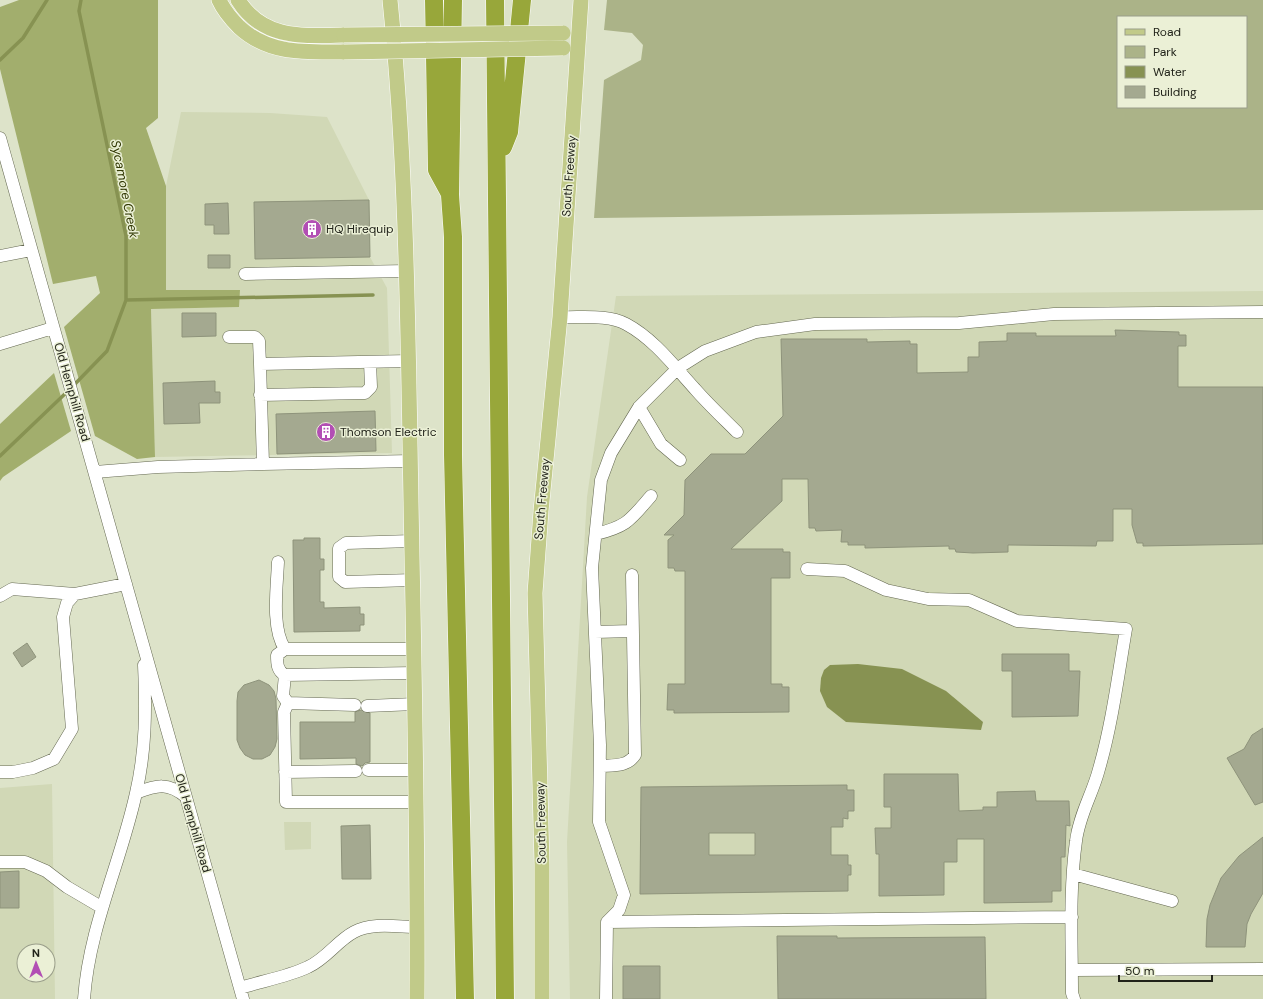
<svg xmlns="http://www.w3.org/2000/svg" width="1263" height="999" font-family="'DM Sans',sans-serif">
  <style>
    .built { fill: #d1d8b6; fill-rule: evenodd }
    .green { fill: #abb388; fill-rule: evenodd }
    .forest { fill: #a2ae6d }
    .water { fill: #879252 }
    .lines { fill: none; stroke-linecap: round; stroke-linejoin: round }
    .stream { stroke: #879252; stroke-width: 3.5 }
    .building { fill: #a4a990; stroke: #8e937b; fill-rule: evenodd }
    .minor-casing { stroke: #646851; stroke-width: 13 }
    .major-casing { stroke: #fff; stroke-width: 16 }
    .highway-casing { stroke: #fff; stroke-width: 19 }
    .minor { stroke: #fff; stroke-width: 12 }
    .major { stroke: #c1ca89; stroke-width: 15 }
    .highway { stroke: #98a73a; stroke-width: 18 }
    .major-bridge-casing { stroke: #fff; stroke-width: 16; stroke-linecap: butt }
    .major-bridge { stroke: #c1ca89; stroke-width: 15 }
    .labels { text-anchor: middle; dominant-baseline: central; stroke-width: 3; stroke-linejoin: round; paint-order: stroke }
    .street-label { font-size: 12px; fill: #202219; stroke: #ebf0d6 }
    .poi-label { font-size: 12px; fill: #202219; stroke: #ebf0d6; text-anchor: start }
    .water-label { font-size: 13px; font-style: italic; fill: #333a06; stroke: #ebf0d6 }
  </style>
  <rect width="100%" height="100%" fill="#dde3c9"/>
  <path class="built" d="M181,112L270,113L327,117L369,200L370,257L387,288L392,453L155,457L151,309L238,307L240,290L166,291V186Z
    M1263,291V999H570L567,842L587,497L616,296Z
    M52,784L55,999H0V788ZM24,951H48V975H24Z
    M284,822H311V849L285,850Z"/>
  <path class="green" d="M607,0H1263V210L594,218L604,80L641,60L643,45L632,33L604,30ZM1118,17H1246V107H1118Z"/>
  <path class="forest" d="M19,0H158V118L146,128L166,186V290H240L239,307L151,309L155,457L137,459L95,436L64,327L100,293L96,276L53,284L0,69V7Z
    M54,373L71,431L3,477L0,481V424Z"/>
  <path class="water" d="M858,664L902,669L946,691L983,722L981,730L846,722L827,707L820,691L821,678L824,670L830,665Z"/>
  <g class="lines">
    <path class="stream" d="M0,60L23,38L47,0
      M126,300L373,295
      M73,386L107,351L126,300V236L79,11L81,0
      M0,456L69,390"/>
  </g>
  <path class="building" d="M369,200L370,257L255,259L254,202Z
    M228,203L229,234H214V225H205V204Z
    M208,255H230V268H208Z
    M182,313H216V336L182,337Z
    M1115,330L1179,332V335H1186V346H1178V387H1263V544L1143,546V543H1137L1132,525V509H1113V541H1097L1096,546L1008,545V552L973,553L956,552L955,549H949V546L865,548V545H848V542H841L842,530L816,531L815,528H809L808,479H782V501L731,549H783V552H790V578H771V684H782V687H789V712L674,713V710H667L668,684H685V571H675L674,568H668V540L674,535H664L684,515L685,480L711,454H745L783,416L781,339H867V342L910,341V344H917V373L968,372V357H979V342L1007,341V333H1036V336H1116Z
    M215,381V392H220V403H199L200,423L164,424L163,383Z
    M375,411L376,451L277,454L276,414Z
    M304,538H320V559H324V570H320V602H324V608L360,607V614H364V625H360V631L294,632L293,540H304Z
    M27,643L36,657L22,667L13,653Z
    M1002,654H1069V671H1080L1078,716L1012,717V671H1002Z
    M259,680L269,685L274,691L276,699L277,739L275,747L270,755L262,759H253L245,755L240,748L237,740V701L238,692L244,685Z
    M361,710L370,713V762L365,763L362,766L356,764V758L300,759V722H355V712Z
    M1263,728V802L1255,805L1227,758L1244,749L1252,735Z
    M884,774H958L959,811L983,810V807H997V792L1035,791L1036,801H1069L1070,826L1066,825L1065,857H1061V891H1052V902L984,903V839H957V862H944V895L879,896V854H876L875,828H891V807H884Z
    M847,785V790H854V811H848V819L843,818V827H831V855H848V865H851V875H848V891L640,894L641,787ZM709,833H755V855H709Z
    M370,825L371,879H342L341,826Z
    M1263,837V893L1251,914L1247,924L1245,947H1206L1207,919L1210,905L1221,878L1239,856Z
    M19,871V908H0V872Z
    M777,936H837V938L985,937L986,999H778Z
    M623,966H660V999H623Z"/>
  <g class="lines">
    <g class="minor-casing">
      <path id="minor" d="M0,138L243,999
        M0,256L31,250
        M245,274L407,271
        M560,317C580,318 608,314 626,324C654,339 674,366 695,389C708,404 723,418 737,432
        M229,337H255L259,341L260,364
        M0,344L53,328
        M409,361L260,364L263,464L411,461
        M260,395L365,393L371,387L370,362
        M639,407L661,444L680,460
        M95,472L158,467L263,464
        M596,534C628,526 630,520 651,496
        M412,541L346,543L339,548V577L345,582L413,580
        M278,562C277,587 271,628 285,649
        M807,569L845,571L886,590L928,599L969,600L1017,621L1126,629C1118,676 1112,724 1099,769C1093,793 1079,815 1076,841C1069,891 1072,942 1072,993L1074,999
        M0,596L12,589L75,594L126,584
        M595,632L632,631
        M285,675C277,671 277,663 277,655L285,649H414
        M288,703L284,712L286,802H417
        M355,705L288,703L283,696L285,675L415,673
        M367,706L415,704
        M600,766C613,765 627,767 635,755L632,575
        M368,770H416
        M0,772H13L33,768L54,759L72,729L63,617L67,603L75,594
        M285,772L356,771
        M136,793C157,785 168,782 186,797
        M0,862H25L46,871L67,887L101,907
        M1073,874L1172,901
        M607,922L1072,917
        M1072,970L1263,969
        M240,988C262,981 287,977 308,967C326,959 337,941 354,932C372,922 398,927 418,927
        M84,999C89,927 121,862 136,793C146,750 146,709 144,665
        M606,999L607,922L619,910L624,895L599,822L600,745L592,568L601,480L611,453L639,407L678,368L705,351L756,332L815,324L959,323L1054,314L1263,312"/>
    </g>
    <g class="major-casing">
      <path id="major" d="M219,0C224,11 231,19 239,27C269,55 306,52 344,52
        M238,0C263,40 303,36 344,35
        M390,0C407,167 408,334 411,502C414,668 418,833 417,999
        M542,999V865L535,593L541,511L560,317L581,0"/>
    </g>
    <g class="highway-casing">
      <path id="highway" d="M434,0L437,170L449,192
        M453,0L450,195L453,237V455L465,999
        M495,0L505,999
        M503,147L509,132L522,0"/>
    </g>
    <use href="#minor" class="minor"/>
    <use href="#major" class="major"/>
    <use href="#highway" class="highway"/>
    <g class="major-bridge-casing">
      <path id="major-bridge" d="M344,35L563,33
        M344,52L563,48"/>
    </g>
    <use href="#major-bridge" class="major-bridge"/>
  </g>
  <defs>
    <g id="building-disc" transform="scale(1)"><circle r="9.5" fill="#b24eb4" stroke="#ebf0d6"/><path d="M-4-6H4V6H1V3H-1V6H-4ZM-2.5-4.3h1.7v1.8h-1.7ZM.8-4.3h1.7v1.8H.8ZM-2.5-1h1.7V.8h-1.7ZM.8-1h1.7V.8H.8Z" fill="#fff"/></g>
  </defs>
  <g fill-rule="evenodd">
    <use href="#building-disc" x="312" y="229"/>
    <use href="#building-disc" x="326" y="432"/>
  </g>
  <g class="labels">
    <g class="street-label">
      <text transform="translate(569 176) rotate(-86)">South Freeway</text>
      <text transform="translate(72 392) rotate(74)">Old Hemphill Road</text>
      <text transform="translate(542 499) rotate(-85)">South Freeway</text>
      <text transform="translate(193 823) rotate(74)">Old Hemphill Road</text>
      <text transform="translate(541 823) rotate(-91)">South Freeway</text>
    </g>
    <g class="poi-label">
      <text x="326" y="229">HQ Hirequip</text>
      <text x="340" y="432">Thomson Electric</text>
    </g>
    <g class="water-label">
      <text transform="translate(125 189) rotate(79)">Sycamore Creek</text>
    </g>
  </g>
  <rect x="1117" y="16" width="130" height="92" fill="#ebf0d6" stroke="#9a9e8a"/>
  <rect x="1125" y="29" width="20" height="6" fill="#c1ca89" stroke="#9a9e8a"/>
  <text x="1153" y="36" font-size="12" fill="#202219">Road</text>
  <rect x="1125" y="46" width="20" height="12" fill="#abb388" stroke="#9a9e8a"/>
  <text x="1153" y="56" font-size="12" fill="#202219">Park</text>
  <rect x="1125" y="66" width="20" height="12" fill="#879252" stroke="#9a9e8a"/>
  <text x="1153" y="76" font-size="12" fill="#202219">Water</text>
  <rect x="1125" y="86" width="20" height="12" fill="#a4a990" stroke="#9a9e8a"/>
  <text x="1153" y="96" font-size="12" fill="#202219">Building</text>
  <g transform="translate(36 963) rotate(359)"><circle r="19" fill="#ebf0d6" stroke="#9a9e8a"/>
  <path d="M0-3L7 15L0 10L-7 15Z" fill="#b24eb4"/>
  <text y="-6" font-size="11" font-weight="bold" text-anchor="middle" fill="#202219">N</text>
  </g>
  <path d="M1119 975v6h93v-6" fill="none" stroke="#202219" stroke-width="2"/>
  <text x="1125" y="975" font-size="12" fill="#202219" stroke="#ebf0d6" stroke-width="3" paint-order="stroke">50 m</text>
</svg>
